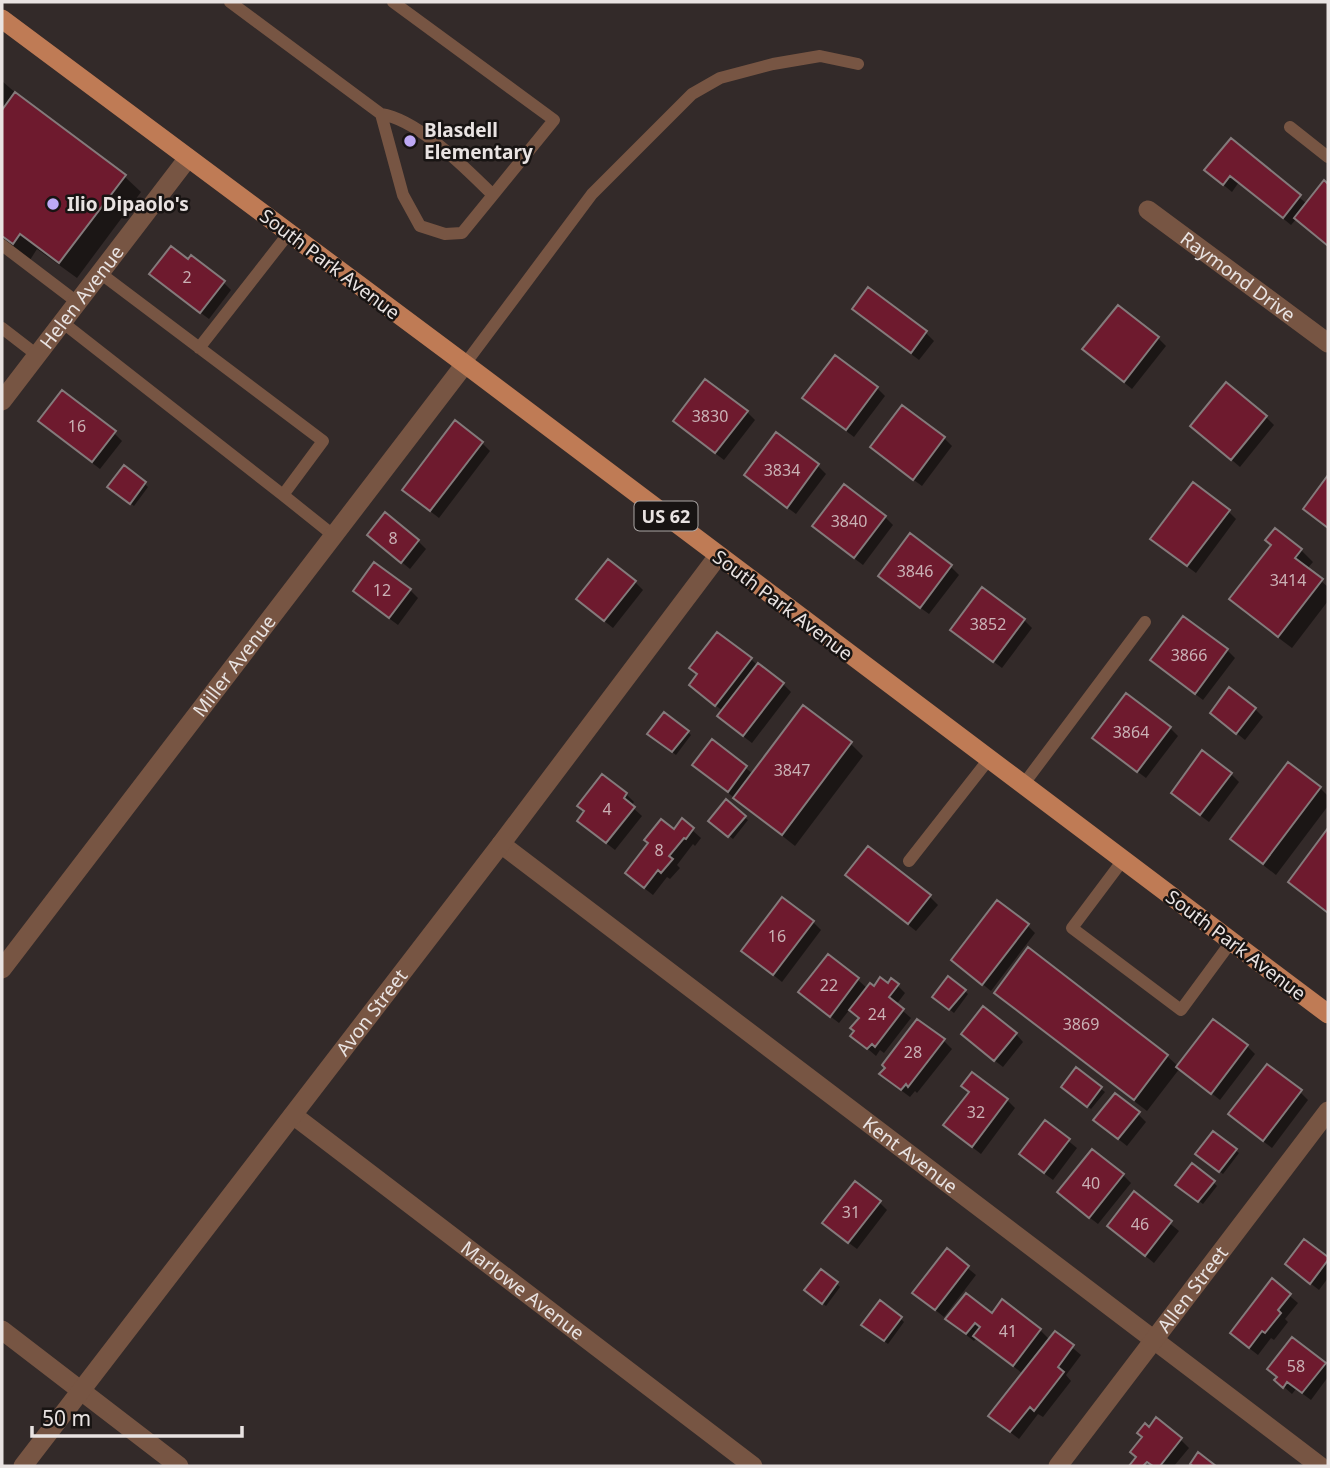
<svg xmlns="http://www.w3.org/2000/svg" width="1330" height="1468" font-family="'Noto Sans',sans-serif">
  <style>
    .shadow { fill: #0007 }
    .building { fill: #6e1a2e; stroke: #847a7b; stroke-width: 2 }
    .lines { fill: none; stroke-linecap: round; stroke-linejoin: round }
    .service { stroke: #775543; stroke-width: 12 }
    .minor { stroke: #775543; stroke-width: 19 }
    .primary { stroke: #bf7b55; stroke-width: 19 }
    .poi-dot { fill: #bea9f5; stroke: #181413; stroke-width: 2.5 }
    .labels { text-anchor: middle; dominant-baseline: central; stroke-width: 5; stroke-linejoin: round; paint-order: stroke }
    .number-label { font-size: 16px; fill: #cab1b5 }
    .shield { fill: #181413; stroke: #aaa5a4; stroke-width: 2 }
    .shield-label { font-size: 18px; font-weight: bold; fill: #e9e3e2 }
    .poi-label { font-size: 19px; font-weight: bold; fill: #e9e3e2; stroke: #181413; text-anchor: start }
    .street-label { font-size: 19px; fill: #e9e3e2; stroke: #181413 }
  </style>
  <rect width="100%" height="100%" fill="#332a29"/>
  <path class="shadow" d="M2,81L18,95L124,176L141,192L77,278L37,249L30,260L2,239Z
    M1231,140L1307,204L1324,183L1328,186V245L1297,218L1291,225L1239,182L1232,192L1215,178Z
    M159,282H223L231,290L209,319Z
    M868,290L926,333L934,341L919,360L862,317L854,309Z
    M1158,338L1166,346L1132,389L1093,357Z
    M877,388L885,396L854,437L813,406Z
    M747,412L755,420L724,460L683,429L675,421Z
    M1266,417L1274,425L1240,467L1192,426Z
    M40,421L114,433L122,441L100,469L48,429Z
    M777,435L818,466L826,474L796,514L754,483Z
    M944,438L952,446L922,486L880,455L872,447Z
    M482,443L490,451L439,518L413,498Z
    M145,484L148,487L134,506L113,490Z
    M844,486L885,517L893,525L863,565L822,534Z
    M1228,511L1236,519L1196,573L1161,547L1153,539Z
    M369,535L418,541L426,549L410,569Z
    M911,536L951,567L959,575L929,614L888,584L880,576Z
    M1301,550L1313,562L1307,569L1328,587V601L1292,648L1244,612L1232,599Z
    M635,582L643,590L613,628L587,607Z
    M410,590L418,598L398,625L363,599L355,591Z
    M1024,620L1032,628L1002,668L961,637Z
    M1227,650L1235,658L1203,700L1161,668L1153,660Z
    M751,659L758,666L783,684L791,692L752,743L727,724L719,716L723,711L699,693Z
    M1255,709L1263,717L1245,740L1212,713Z
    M1170,728L1178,736L1146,778L1102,745Z
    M688,732L691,735L676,755L653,737Z
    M713,741L753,774L851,744L863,756L795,846L703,773Z
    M1231,774L1239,782L1209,822L1181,801Z
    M1320,788L1328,796V806L1276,875L1245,851L1232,839Z
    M626,794L634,802L631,806L642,816L615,850L587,828Z
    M744,817L748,820L733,839L714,824Z
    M682,821L701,838L695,846L693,844L677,865L680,868L670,879L667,877L653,895L635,881Z
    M1328,831V914L1302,894L1290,882Z
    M855,883L930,897L938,905L916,931Z
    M813,922L821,930L782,982L743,951Z
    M1027,925L1035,933L991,991L953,960Z
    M828,957L858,980L868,989L888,985H897L905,993L896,1005L911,1018L884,1053L880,1050L876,1056L853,1036L860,1019L850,1009L839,1023L809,1000Z
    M965,991L968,994L954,1013L938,1000Z
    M996,992L1167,1056L1179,1067L1247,1046L1255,1054L1220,1100L1180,1068L1147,1111L1009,1005Z
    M1016,1034L1023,1042L1003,1067L971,1042Z
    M944,1041L952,1049L917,1093L915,1091L910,1097L890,1082Z
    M1077,1070L1105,1092L1091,1109L1067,1091Z
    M972,1074L1007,1100L1015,1108L981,1154L954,1133L970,1092Z
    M1300,1092L1308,1100L1272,1148L1238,1122Z
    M1138,1114L1146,1122L1127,1146L1103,1127Z
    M1045,1122L1077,1148L1053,1180L1029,1162Z
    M1235,1150L1239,1153L1223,1174L1201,1157Z
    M1123,1175L1131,1183L1098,1224L1067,1200Z
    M1213,1182L1217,1186L1203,1204L1181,1188Z
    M1134,1194L1179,1231L1154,1263L1109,1226Z
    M879,1202L887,1210L857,1249L833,1231Z
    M1305,1242L1328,1260V1278L1319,1290L1296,1272Z
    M947,1251L976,1275L944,1317L923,1300Z
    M1272,1281L1298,1303L1285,1319L1288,1322L1274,1340L1271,1338L1258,1355L1240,1341Z
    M837,1284L840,1287L826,1306L810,1294Z
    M1002,1301L1040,1330L1050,1340L1055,1333L1081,1355L1066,1375L1071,1381L1043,1417L1038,1414L1019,1439L990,1416L1023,1374L977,1337L974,1341L956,1327L992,1315Z
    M900,1318L904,1322L888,1344L867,1328Z
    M1325,1364L1328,1368V1377L1311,1400L1296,1389L1292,1394L1276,1380Z
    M1149,1429L1181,1440L1189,1448L1174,1466H1132L1138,1458Z"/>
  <path class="building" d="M15,92L126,175L59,263L20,234L13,244L2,236V110Z
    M1231,138L1301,195L1283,218L1230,176L1223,185L1204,170Z
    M1324,180L1328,184V246L1294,218Z
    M171,246L188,259L191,255L225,281L200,313L149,274Z
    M868,287L927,331L911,353L852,309Z
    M1118,305L1159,337L1124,382L1082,349Z
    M835,355L878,387L846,430L802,398Z
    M705,379L748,411L715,453L673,421Z
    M1226,382L1267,416L1231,460L1190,426Z
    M62,390L116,431L92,462L38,421Z
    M902,405L945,437L913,480L870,447Z
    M455,420L483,442L430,511L402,490Z
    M776,432L819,464L787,508L744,475Z
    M124,465L146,482L130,504L107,487Z
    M1328,475V528L1303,509Z
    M1193,482L1230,510L1187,566L1150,539Z
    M844,484L886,516L854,558L812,526Z
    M385,512L419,540L401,563L367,535Z
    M1275,528L1302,549L1295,558L1323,579L1278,637L1229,599L1271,545L1265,540Z
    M910,533L952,565L920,608L878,576Z
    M608,559L636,581L604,621L576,599Z
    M374,562L411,589L389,618L353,591Z
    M982,587L1025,619L993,662L950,630Z
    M1183,616L1228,649L1195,694L1150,660Z
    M717,632L752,658L715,706L689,685L697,674L689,668Z
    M758,663L784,683L743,736L717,716Z
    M1229,687L1256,708L1236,734L1210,713Z
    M1126,693L1171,727L1137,772L1092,738Z
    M803,705L852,742L782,835L733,798Z
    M664,712L689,731L672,752L647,734Z
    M712,739L747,766L728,792L692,765Z
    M1202,750L1232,773L1200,815L1171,793Z
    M1288,762L1321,787L1263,864L1230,839Z
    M602,774L627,793L624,798L635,807L606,843L577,821L584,811L577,806Z
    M726,799L746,816L728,837L708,821Z
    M682,818L694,828L686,839L684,838L669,856L673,859L661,873L658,870L644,888L625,873L648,843L644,840L661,819L674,829Z
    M1328,828V913L1288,882Z
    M868,846L931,895L908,924L845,875Z
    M782,897L814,921L773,975L741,951Z
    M997,900L1029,924L982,985L951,960Z
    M1028,947L1168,1055L1134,1100L994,993Z
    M828,954L859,978L830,1017L798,992Z
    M948,976L966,990L949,1010L932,997Z
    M880,977L888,983L891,978L899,984L889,997L904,1009L875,1047L872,1044L867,1049L850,1036L854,1031L850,1028L859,1018L849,1010L870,983L874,986Z
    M983,1006L1017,1033L994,1061L961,1034Z
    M917,1019L945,1039L908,1087L906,1084L901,1090L879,1074L885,1068L882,1065Z
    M1213,1019L1248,1045L1211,1094L1176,1067Z
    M1267,1064L1302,1090L1263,1141L1228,1114Z
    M1076,1067L1102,1087L1087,1107L1061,1087Z
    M972,1072L1008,1099L972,1147L943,1125L969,1092L961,1086Z
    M1115,1093L1140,1112L1118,1139L1093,1120Z
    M1045,1120L1070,1139L1044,1173L1019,1154Z
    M1213,1131L1237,1149L1219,1172L1195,1154Z
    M1092,1149L1124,1174L1089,1218L1057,1192Z
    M1192,1163L1215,1181L1198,1202L1175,1185Z
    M855,1181L881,1201L848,1243L822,1223Z
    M1134,1191L1172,1221L1145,1256L1107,1226Z
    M1304,1239L1328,1257V1260L1310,1284L1285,1264Z
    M947,1248L969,1266L935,1310L912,1293Z
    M821,1269L838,1282L822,1304L804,1290Z
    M1272,1278L1291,1294L1278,1310L1281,1313L1265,1333L1262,1331L1249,1348L1230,1333Z
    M966,1293L992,1313L1002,1299L1041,1329L1013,1366L973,1336L980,1327L975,1323L966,1334L945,1319Z
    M880,1300L902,1317L884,1341L861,1325Z
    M1055,1331L1074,1345L1058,1367L1064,1372L1034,1411L1030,1407L1010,1432L988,1416Z
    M1292,1337L1326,1363L1302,1393L1287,1382L1283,1388L1274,1380L1277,1377L1267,1369Z
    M1156,1417L1182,1438L1160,1466H1153L1147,1462L1143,1466H1129L1136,1457L1130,1452L1142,1437L1137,1433L1145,1423L1149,1427Z
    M1198,1452L1216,1466H1193L1190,1464Z"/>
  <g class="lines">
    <path class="service" d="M230,2L381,114C419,120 465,168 493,195L462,233L445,234L420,226L403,195L381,114
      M393,2L554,120L493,195
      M1290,127L1328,157
      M2,245L77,302
      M62,322L283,495L323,441L100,273
      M2,328L37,355
      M199,348L289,233
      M465,364L592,194L692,94L720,78L773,64L820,56L858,64
      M283,495L333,535
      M1023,785L1145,622
      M1123,860L1072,928L1181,1010L1231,942
      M909,861L989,759"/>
    <g class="minor">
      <path id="s1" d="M1148,210L1328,343"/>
      <path id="s2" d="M2,401L188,158"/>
      <path id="s3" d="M501,844L1320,1466"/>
      <path id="s4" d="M2,969L465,364"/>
      <path id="s5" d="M293,1115L753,1466"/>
      <path d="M2,1330L179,1466"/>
      <path id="s6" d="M23,1466L501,844L718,556"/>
      <path id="s7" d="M1058,1466L1328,1111"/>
    </g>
    <path class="primary" d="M2,19L465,364L1328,1014"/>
  </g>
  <g class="poi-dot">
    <circle cx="410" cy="141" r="7"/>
    <circle cx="53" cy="204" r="7"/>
  </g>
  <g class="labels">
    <g class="number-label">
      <text x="187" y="277">2</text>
      <text x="710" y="416">3830</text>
      <text x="77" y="426">16</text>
      <text x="782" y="470">3834</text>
      <text x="849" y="521">3840</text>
      <text x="393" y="538">8</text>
      <text x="915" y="571">3846</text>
      <text x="1288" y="580">3414</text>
      <text x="382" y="590">12</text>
      <text x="988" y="624">3852</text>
      <text x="1189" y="655">3866</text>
      <text x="1131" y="732">3864</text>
      <text x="792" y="770">3847</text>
      <text x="607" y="809">4</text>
      <text x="659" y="850">8</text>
      <text x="777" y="936">16</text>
      <text x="829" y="985">22</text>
      <text x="877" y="1014">24</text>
      <text x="1081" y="1024">3869</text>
      <text x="913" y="1052">28</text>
      <text x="976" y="1112">32</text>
      <text x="1091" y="1183">40</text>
      <text x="851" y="1212">31</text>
      <text x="1140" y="1224">46</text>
      <text x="1008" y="1331">41</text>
      <text x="1296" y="1366">58</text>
    </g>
    <rect class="shield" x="634.5" y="501.5" width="63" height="29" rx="5"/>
    <g class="shield-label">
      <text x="666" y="516">US 62</text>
    </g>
    <g class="poi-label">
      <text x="424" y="130">Blasdell<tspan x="424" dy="22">Elementary</tspan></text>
      <text x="67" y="204">Ilio Dipaolo's</text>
    </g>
    <g class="street-label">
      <text transform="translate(330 264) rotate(37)">South Park Avenue</text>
      <text stroke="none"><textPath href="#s1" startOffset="112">Raymond Drive</textPath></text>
      <text stroke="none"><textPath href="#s2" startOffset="131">Helen Avenue</textPath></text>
      <text transform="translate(783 605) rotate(37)">South Park Avenue</text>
      <text stroke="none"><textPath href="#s4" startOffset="382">Miller Avenue</textPath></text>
      <text transform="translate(1236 945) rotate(37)">South Park Avenue</text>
      <text stroke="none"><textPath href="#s6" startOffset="572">Avon Street</textPath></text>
      <text stroke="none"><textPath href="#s3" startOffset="514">Kent Avenue</textPath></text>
      <text stroke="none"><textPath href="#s7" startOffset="222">Allen Street</textPath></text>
      <text stroke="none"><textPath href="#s5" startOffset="289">Marlowe Avenue</textPath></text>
    </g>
  </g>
  <rect width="1330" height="1468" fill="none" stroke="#e9e3e2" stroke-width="7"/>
  <path d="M32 1426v10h210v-10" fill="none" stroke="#e9e3e2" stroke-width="3.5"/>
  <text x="42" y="1426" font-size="21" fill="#e9e3e2" stroke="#181413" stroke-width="5" paint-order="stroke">50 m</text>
</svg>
